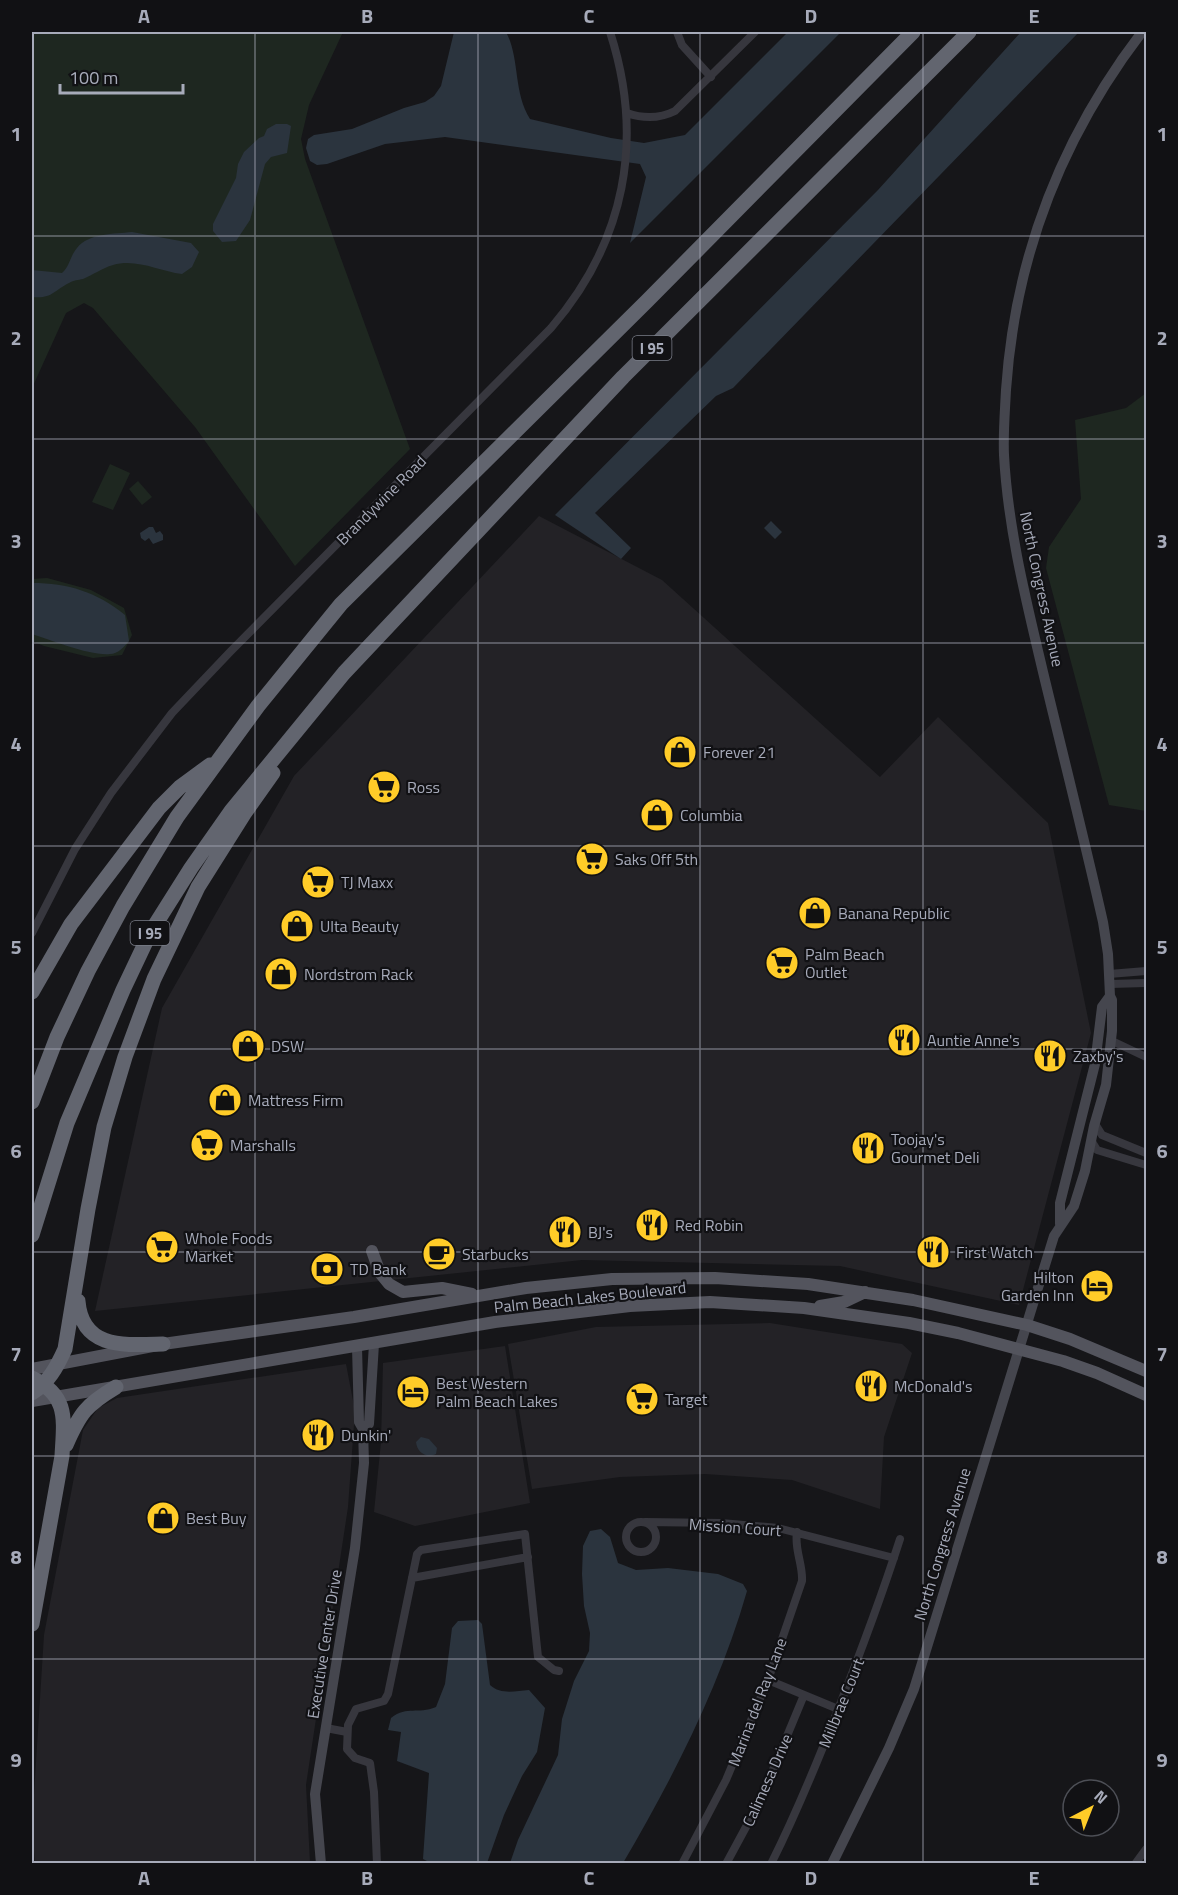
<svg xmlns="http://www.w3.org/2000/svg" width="1178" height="1895" font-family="'Titillium Web',sans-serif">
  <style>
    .built { fill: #232226 }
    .green { fill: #1e2720 }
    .water { fill: #2b343e }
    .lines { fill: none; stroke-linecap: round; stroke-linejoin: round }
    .street { stroke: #37373e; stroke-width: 8 }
    .secondary { stroke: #45464e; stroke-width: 10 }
    .primary { stroke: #53545d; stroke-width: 12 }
    .highway { stroke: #62656f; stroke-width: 15 }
    .grid { fill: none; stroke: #a7abba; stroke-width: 1.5; stroke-opacity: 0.55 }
    .labels { text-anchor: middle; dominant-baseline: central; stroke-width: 4.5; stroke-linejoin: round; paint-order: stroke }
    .shield { fill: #111114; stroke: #7a7d88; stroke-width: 1.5 }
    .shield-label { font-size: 15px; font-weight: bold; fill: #a7abba }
    .street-label { font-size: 16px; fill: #a7abba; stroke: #111114 }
    .poi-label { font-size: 16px; fill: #a7abba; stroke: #111114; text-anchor: start }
    .neatline { fill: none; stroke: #a7abba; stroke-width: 2 }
    .grid-label { font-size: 20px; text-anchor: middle; font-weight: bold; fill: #a7abba }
  </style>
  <rect width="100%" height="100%" fill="#161619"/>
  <path class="built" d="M539,516L662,580L880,777L938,717L1048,823L1091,1033L1019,1305L840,1266L582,1260L95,1311L162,1008L294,776Z
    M770,1323L902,1344L912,1353L884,1437L880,1509L792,1480L705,1474L620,1477L532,1489L508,1344L596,1327Z
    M505,1346L530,1503L415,1526L374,1512L381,1442L383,1363Z
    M346,1364L355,1411L348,1507L306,1785L310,1863L35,1864L32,1826L44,1635L83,1430L98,1408L117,1398Z"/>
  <path class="green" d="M32,32H343L309,105L301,139L305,159L410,449L295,566L195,427L93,308L84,303L66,313L32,388Z
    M1146,393V811L1109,805L1046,568L1049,547L1081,499L1075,420L1126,408Z
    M110,464L130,473L113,510L92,502Z
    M138,481L152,497L142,505L129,489Z
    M47,578L91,590L124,608L132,635L122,655L93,658L44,646L32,641V579Z"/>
  <path class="water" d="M454,32H506C520,58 513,92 530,119L611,138L644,143L685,135L788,32H841L630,243L646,177L640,164L445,137L385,144L327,164L317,165L310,161L306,148L308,139L314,135L352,129L404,108L425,102L434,96L441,86Z
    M1021,32H1079L733,388L716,396L595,513L631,548L621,559L555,515L878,190Z
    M276,124H287L291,126L287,153L271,157L265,164L250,220L236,241L222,242L213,231V224L236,178L238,164L244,152L259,138L264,136L267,129Z
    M132,232L191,243L199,252L192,267L182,274C159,271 136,258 113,265C102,268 93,275 83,279C78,280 74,280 69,283C53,291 52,299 32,297V270L62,273C70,266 70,256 77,248C89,233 114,234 132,232Z
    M771,521L782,532L775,539L764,528Z
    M149,527H153L156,533L160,531L163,535V540L153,544L149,538L145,541L141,538L140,533Z
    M32,583C68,583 97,592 125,615L129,641C124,647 118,654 110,654C90,656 51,640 32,634Z
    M421,1437L429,1439L437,1448L436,1454C426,1459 417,1452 416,1442Z
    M601,1529L610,1537L618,1563L636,1570L668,1568L718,1574L743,1584L747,1591C720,1686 673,1778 623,1863H510L518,1840L558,1755L562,1719L574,1681L589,1651L590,1633L584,1606L582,1574L583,1546L590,1531Z
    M478,1620L482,1624L490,1685C501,1695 515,1691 529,1690L545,1708L537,1752L522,1776L504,1815L487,1863H431L423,1859L429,1773L397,1761L401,1732L388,1730L391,1718C408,1705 417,1715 436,1707L445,1684L452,1628L458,1621Z"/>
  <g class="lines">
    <path class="street" d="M677,32L682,45L711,77
      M627,113C644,119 659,119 675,111L755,32
      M32,933L75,849L111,793L172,713L230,652L551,328C625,242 645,140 610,32
      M1109,974L1146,971
      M1110,984L1146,983
      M1110,1040L1146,1057
      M1095,1124L1102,1135L1146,1153
      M1091,1140L1097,1150L1146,1165
      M645,1522L721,1523L778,1528L894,1558
      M626 1537a15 15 0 1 1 30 0a15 15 0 1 1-30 0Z
      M412,1578L528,1557
      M768,1680L838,1709
      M326,1728L347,1732
      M377,1864L374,1792L370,1763L355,1758L347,1749L348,1725L356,1709L384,1701L388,1694L412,1578L417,1554L421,1550L525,1534L538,1657L554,1670L559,1671
      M682,1864L726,1780L768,1680L802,1581C803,1564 794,1549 797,1532
      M726,1864L760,1801L804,1695
      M771,1864C796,1814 817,1763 837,1712C860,1654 881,1598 900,1539
      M1135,1864L1146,1849"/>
    <path class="secondary" d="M1060,1224V1203L1095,1064L1102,1007L1110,996
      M363,1429L369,1424L374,1344
      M321,1864L315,1794L355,1548L364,1463L363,1429L359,1422L357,1347
      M832,1864L889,1748L914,1689L1054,1236L1074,1206L1085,1171L1094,1126L1106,1085L1112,1031V1000L1110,996L1108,954L1103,922C1084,838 1063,755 1043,672C1026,600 1008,529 1004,455C1003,433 1005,411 1006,390C1015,257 1061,138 1142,32"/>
    <path class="primary" d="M372,1251L380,1273L389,1284L403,1292L442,1288L472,1294
      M820,1306L844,1302L865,1292
      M32,1369L163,1344L354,1317L526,1288L612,1279L715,1278L808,1284L913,1300L1027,1325L1070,1339L1146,1371
      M32,1401L495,1322L630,1306L710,1302L804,1308L909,1323L958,1333L1063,1361L1097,1373L1146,1395"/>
    <path class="highway" d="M32,992L71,924L159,808L180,787L210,765
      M32,1102L57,1037L88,971L123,906L177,817L258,706L341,604L647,301L913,32
      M32,1235L67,1123L123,990L150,933L191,868L231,811L344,673L623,377L969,32
      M78,1301C82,1350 126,1345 163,1344
      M32,1378C69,1396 64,1419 62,1456L32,1624
      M32,1393C48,1383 57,1367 65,1349L88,1209L104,1127L125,1057L154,979L198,887L244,814L273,773
      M66,1445C80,1413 86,1405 116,1387"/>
  </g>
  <path class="grid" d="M255,32V1864M478,32V1864M700,32V1864M923,32V1864M32,236H1146M32,439H1146M32,643H1146M32,846H1146M32,1049H1146M32,1252H1146M32,1456H1146M32,1659H1146"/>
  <defs>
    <g id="shop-disc" transform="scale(1.725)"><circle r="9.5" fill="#ffcc28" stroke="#111114"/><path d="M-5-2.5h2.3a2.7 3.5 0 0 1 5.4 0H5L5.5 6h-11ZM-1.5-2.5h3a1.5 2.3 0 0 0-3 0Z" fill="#111"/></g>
    <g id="supermarket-disc" transform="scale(1.725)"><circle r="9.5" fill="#ffcc28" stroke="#111114"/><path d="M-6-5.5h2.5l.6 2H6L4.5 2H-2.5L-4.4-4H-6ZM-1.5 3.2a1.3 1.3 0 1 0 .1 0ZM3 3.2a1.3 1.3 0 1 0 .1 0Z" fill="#111"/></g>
    <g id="restaurant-disc" transform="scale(1.725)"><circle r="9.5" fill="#ffcc28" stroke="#111114"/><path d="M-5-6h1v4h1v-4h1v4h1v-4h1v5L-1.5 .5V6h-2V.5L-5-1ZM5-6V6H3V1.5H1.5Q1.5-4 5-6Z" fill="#111"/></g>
    <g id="cafe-disc" transform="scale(1.725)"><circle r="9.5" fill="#ffcc28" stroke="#111114"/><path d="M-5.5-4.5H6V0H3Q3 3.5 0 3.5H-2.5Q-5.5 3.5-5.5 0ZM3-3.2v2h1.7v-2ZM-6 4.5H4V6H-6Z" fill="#111"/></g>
    <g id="bank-disc" transform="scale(1.725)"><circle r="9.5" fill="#ffcc28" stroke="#111114"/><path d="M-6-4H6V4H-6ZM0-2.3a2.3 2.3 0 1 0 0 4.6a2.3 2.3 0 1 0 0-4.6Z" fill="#111"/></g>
    <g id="hotel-disc" transform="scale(1.725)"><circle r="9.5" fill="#ffcc28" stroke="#111114"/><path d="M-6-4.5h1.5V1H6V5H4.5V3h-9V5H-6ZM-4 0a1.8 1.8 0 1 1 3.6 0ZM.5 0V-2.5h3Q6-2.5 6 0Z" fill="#111"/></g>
  </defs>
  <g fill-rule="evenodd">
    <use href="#shop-disc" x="680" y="752"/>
    <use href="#supermarket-disc" x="384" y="787"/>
    <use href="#shop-disc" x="657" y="815"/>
    <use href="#supermarket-disc" x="592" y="859"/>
    <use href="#supermarket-disc" x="318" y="882"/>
    <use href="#shop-disc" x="815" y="913"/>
    <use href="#shop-disc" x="297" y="926"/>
    <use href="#supermarket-disc" x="782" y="963"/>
    <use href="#shop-disc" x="281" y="974"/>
    <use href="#restaurant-disc" x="904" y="1040"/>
    <use href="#shop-disc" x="248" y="1046"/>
    <use href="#restaurant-disc" x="1050" y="1056"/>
    <use href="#shop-disc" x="225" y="1100"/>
    <use href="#supermarket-disc" x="207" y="1145"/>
    <use href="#restaurant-disc" x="868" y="1148"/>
    <use href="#restaurant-disc" x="652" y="1225"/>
    <use href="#restaurant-disc" x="565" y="1232"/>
    <use href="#supermarket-disc" x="162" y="1247"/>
    <use href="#restaurant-disc" x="933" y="1252"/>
    <use href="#cafe-disc" x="439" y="1254"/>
    <use href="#bank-disc" x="327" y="1269"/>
    <use href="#hotel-disc" x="1097" y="1286"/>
    <use href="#restaurant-disc" x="871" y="1386"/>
    <use href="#hotel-disc" x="413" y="1392"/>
    <use href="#supermarket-disc" x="642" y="1399"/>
    <use href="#restaurant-disc" x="318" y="1435"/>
    <use href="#shop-disc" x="163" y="1518"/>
  </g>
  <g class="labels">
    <g class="shield">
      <rect x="632.5" y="336" width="39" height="24" rx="4.5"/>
      <rect x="130.5" y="921" width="39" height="24" rx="4.5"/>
    </g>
    <g class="shield-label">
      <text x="652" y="348">I 95</text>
      <text x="150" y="933">I 95</text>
    </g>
    <g class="street-label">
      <text transform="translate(381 500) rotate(-45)">Brandywine Road</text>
      <text transform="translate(1042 589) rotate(78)">North Congress Avenue</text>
      <text transform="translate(590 1297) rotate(-6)">Palm Beach Lakes Boulevard</text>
      <text transform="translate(735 1527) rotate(4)">Mission Court</text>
      <text transform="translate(942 1544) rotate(-73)">North Congress Avenue</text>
      <text transform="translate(324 1644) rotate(-81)">Executive Center Drive</text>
      <text transform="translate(757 1702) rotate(-69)">Marina del Ray Lane</text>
      <text transform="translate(841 1703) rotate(-68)">Millbrae Court</text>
      <text transform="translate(767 1780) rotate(-66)">Calimesa Drive</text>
    </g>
    <g class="poi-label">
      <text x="703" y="752">Forever 21</text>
      <text x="407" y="787">Ross</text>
      <text x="680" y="815">Columbia</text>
      <text x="615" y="859">Saks Off 5th</text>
      <text x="341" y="882">TJ Maxx</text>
      <text x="838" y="913">Banana Republic</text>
      <text x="320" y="926">Ulta Beauty</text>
      <text x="805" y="954">Palm Beach<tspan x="805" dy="18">Outlet</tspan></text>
      <text x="304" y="974">Nordstrom Rack</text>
      <text x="927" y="1040">Auntie Anne's</text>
      <text x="271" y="1046">DSW</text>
      <text x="1073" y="1056">Zaxby's</text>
      <text x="248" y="1100">Mattress Firm</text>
      <text x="891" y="1139">Toojay's<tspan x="891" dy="18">Gourmet Deli</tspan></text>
      <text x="230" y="1145">Marshalls</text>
      <text x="675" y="1225">Red Robin</text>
      <text x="588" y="1232">BJ's</text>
      <text x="185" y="1238">Whole Foods<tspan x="185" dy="18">Market</tspan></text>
      <text x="956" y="1252">First Watch</text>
      <text x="462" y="1254">Starbucks</text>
      <text x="350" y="1269">TD Bank</text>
      <text x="1074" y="1277" text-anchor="end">Hilton<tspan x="1074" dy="18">Garden Inn</tspan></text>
      <text x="436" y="1383">Best Western<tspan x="436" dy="18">Palm Beach Lakes</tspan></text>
      <text x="894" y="1386">McDonald's</text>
      <text x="665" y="1399">Target</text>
      <text x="341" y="1435">Dunkin'</text>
      <text x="186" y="1518">Best Buy</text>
    </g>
  </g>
  <rect width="1178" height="1895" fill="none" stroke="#111114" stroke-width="66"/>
  <g transform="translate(1091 1808) rotate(42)"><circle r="28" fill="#111114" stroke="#4d4f56" stroke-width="1.5"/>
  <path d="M0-4.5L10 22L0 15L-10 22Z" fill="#ffcc28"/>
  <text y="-9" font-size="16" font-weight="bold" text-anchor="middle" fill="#a7abba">N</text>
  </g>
  <path d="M60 84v9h123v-9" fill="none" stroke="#a7abba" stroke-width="3"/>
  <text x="69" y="84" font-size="18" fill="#a7abba" stroke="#111114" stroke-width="4.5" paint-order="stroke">100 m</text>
  <rect x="33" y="33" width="1112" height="1829" class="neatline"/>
  <g class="grid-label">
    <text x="144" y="23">A</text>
    <text x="367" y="23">B</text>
    <text x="589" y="23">C</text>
    <text x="811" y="23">D</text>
    <text x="1034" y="23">E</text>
    <text x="16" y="141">1</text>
    <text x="1162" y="141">1</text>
    <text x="16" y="345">2</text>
    <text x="1162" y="345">2</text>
    <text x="16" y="548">3</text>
    <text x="1162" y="548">3</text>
    <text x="16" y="751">4</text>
    <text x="1162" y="751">4</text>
    <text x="16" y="954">5</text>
    <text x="1162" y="954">5</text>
    <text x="16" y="1158">6</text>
    <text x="1162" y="1158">6</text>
    <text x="16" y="1361">7</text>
    <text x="1162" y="1361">7</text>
    <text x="16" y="1564">8</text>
    <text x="1162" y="1564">8</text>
    <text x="16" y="1767">9</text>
    <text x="1162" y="1767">9</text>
    <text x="144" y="1885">A</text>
    <text x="367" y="1885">B</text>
    <text x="589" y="1885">C</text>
    <text x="811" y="1885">D</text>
    <text x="1034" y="1885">E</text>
  </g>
</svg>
